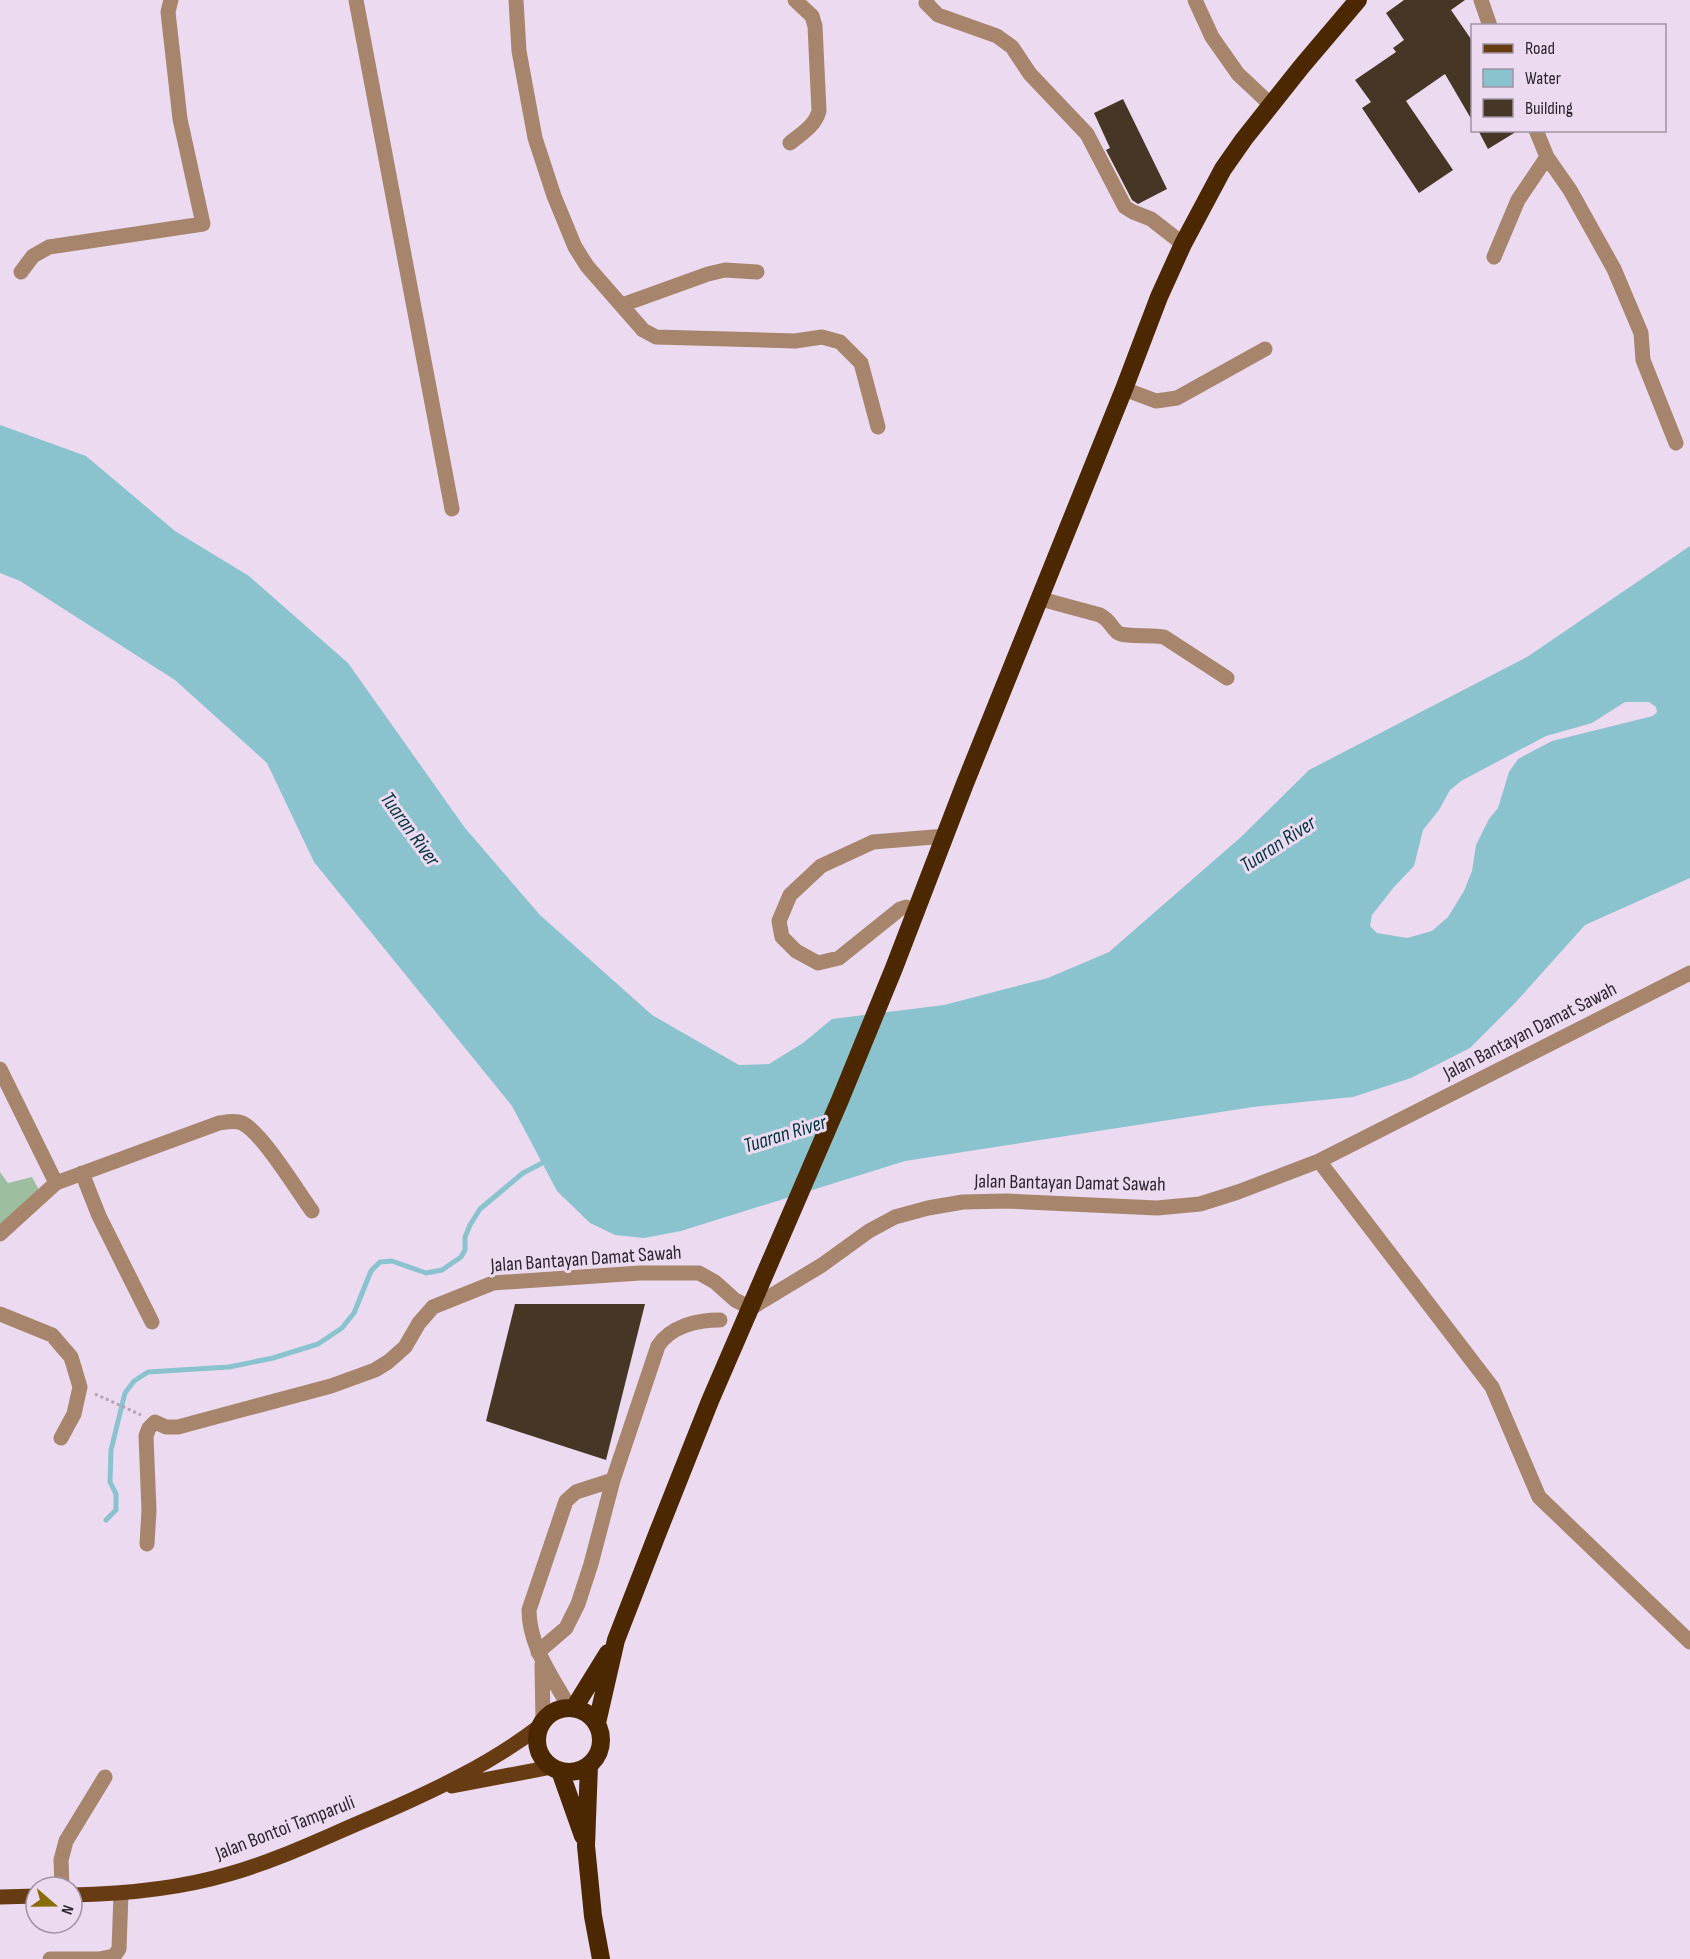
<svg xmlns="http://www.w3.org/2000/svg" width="1690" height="1959" font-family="'Sofia Sans Condensed',sans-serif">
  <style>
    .green { fill: #9ebea0 }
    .water { fill: #8ac3ce; fill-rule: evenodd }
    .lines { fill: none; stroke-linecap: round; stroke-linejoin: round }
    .stream { stroke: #8ac3ce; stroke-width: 5 }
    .building { fill: #463625 }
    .path { stroke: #b2a3b5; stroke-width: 3; stroke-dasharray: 3 3; stroke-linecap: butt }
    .minor { stroke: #a6856c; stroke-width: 15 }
    .major { stroke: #683c13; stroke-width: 15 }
    .highway { stroke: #4b2702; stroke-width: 18 }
    .labels { text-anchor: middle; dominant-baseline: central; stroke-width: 6; stroke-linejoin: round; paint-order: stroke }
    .street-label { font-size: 20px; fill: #2e2730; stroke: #ecdaf0 }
    .water-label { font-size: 21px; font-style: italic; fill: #00353e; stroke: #ecdaf0 }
  </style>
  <rect width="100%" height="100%" fill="#ecdaf0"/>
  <path class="green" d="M0,1172L8,1183L32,1177L40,1192L0,1227Z"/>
  <path class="water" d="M0,425L86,456L175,531L249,576L348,663L465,828L540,915L652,1015L739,1065L769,1064L803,1043L832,1019L944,1005L1048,978L1109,952L1241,837L1309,770L1527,657L1690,546V878L1585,925L1516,1002L1470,1048L1411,1078L1353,1097L1253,1107L905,1161L681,1231L644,1238L615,1235L590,1223L557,1191L512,1106L314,862L267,763L175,680L20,581L0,573ZM1625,702H1649L1656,707L1657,712L1653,716L1552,741L1518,759L1509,772L1498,808L1489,819L1476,845L1472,871L1464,891L1448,917L1432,931L1407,938L1377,933L1370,926L1372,915L1394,887L1414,866L1423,830L1439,810L1450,790L1461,781L1546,736L1592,723Z"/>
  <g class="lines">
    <path class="stream" d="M106,1520L116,1510V1494L110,1482L111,1450L125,1393L134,1381L148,1372L229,1367L273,1358L318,1344L342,1328L354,1313L371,1271L380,1262L392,1261L426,1273L442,1270L461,1257L465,1250V1237L470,1225L480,1209L523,1173L548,1160"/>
  </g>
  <path class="building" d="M1404,0H1465L1451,10L1473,42V122L1445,74L1406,101L1453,170L1419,193L1362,108L1371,102L1355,80L1396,52L1393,48L1404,40L1386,13Z
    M1123,99L1167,189L1138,204L1132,200L1106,150L1110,148L1094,113Z
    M1478,130H1519L1488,149Z
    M515,1304H645L606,1460L486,1421Z"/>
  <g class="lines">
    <path class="path" d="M95,1394L141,1415"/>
    <path class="minor" d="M356,0L452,509
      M516,0L519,51L535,138L554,196L575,247L587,266L643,330L656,337L795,341L822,337L840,342L861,363L878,427
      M927,0L926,3L938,15L997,36L1012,47L1030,74L1087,134L1125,207L1133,212L1151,219L1183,244
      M1195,0L1212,37L1238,74L1270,104
      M1481,0L1490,26
      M1536,130L1547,157L1570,190L1614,269L1641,333L1643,360L1676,443
      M790,143C802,133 815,126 819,111L815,26L812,16L795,0
      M1494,257L1518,200L1547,157
      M21,272L33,256L49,247L203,224L180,119L168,12L171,0
      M622,305L708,274L725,270L757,272
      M1124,389L1156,401L1177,398L1265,349
      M1041,599L1100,615C1111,621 1110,626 1117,632C1124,638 1152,634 1164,637L1227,678
      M917,912L906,907L900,909L839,958L818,963L796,951L782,937L779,921L790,895L821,866L873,842L946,836
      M0,1069L56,1183
      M1319,1161L1492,1387L1539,1497L1690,1642
      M82,1173L99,1216L152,1322
      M0,1234L56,1183L219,1123C226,1122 235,1120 242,1123C261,1131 298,1192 312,1211
      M0,1314L52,1335L71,1357L80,1387L74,1414L61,1438
      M147,1544L149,1511L146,1436L149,1428L155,1422L166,1427H178L331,1386L375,1370L388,1362L405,1347L419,1323L433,1307L493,1283L640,1273H699L715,1282L735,1300L751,1308L822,1265L869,1231L895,1217L928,1208L963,1202L1006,1201L1157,1208L1200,1204L1238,1192L1319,1161L1690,973
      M538,1652L566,1628L578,1604L591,1564L613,1480L658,1346C671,1326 697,1320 720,1320
      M542,1664L543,1721
      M569,1707C552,1676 529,1646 529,1610L566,1501L576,1492L613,1480
      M62,1887L61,1860L66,1841L105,1777
      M50,1959H99L114,1956L119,1949L121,1894"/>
    <path class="major" d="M452,1786L552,1767
      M72,1895C125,1894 178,1889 229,1874C279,1860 325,1837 373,1817C431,1792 489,1765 540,1726
      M0,1897L36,1896"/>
    <path class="highway" d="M537 1740a32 32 0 1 1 64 0a32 32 0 1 1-64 0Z
      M574,1708L608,1653
      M597,1723L616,1640L656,1537L710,1401L840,1100L894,968L964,786L1124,389L1159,297L1183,244L1223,169L1244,139L1302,66L1358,0
      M589,1765L586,1846L593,1916L601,1959
      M560,1771L583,1836"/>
  </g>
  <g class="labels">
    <g class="street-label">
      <text transform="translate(1530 1031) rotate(-27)">Jalan Bantayan Damat Sawah</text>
      <text transform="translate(1070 1183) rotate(1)">Jalan Bantayan Damat Sawah</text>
      <text transform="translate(586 1259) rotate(-4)">Jalan Bantayan Damat Sawah</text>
      <text transform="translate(285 1828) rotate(-21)">Jalan Bontoi Tamparuli</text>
    </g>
    <g class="water-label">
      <text transform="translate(410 829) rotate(54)">Tuaran River</text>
      <text transform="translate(1278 844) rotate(-33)">Tuaran River</text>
      <text transform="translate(785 1134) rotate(-17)">Tuaran River</text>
    </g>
  </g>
  <rect x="1471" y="24" width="195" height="108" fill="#ecdaf0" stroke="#a092a3" stroke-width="1.5"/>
  <rect x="1483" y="44" width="30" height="9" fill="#683c13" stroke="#a092a3" stroke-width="1.5"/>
  <text x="1525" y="54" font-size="18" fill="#2e2730">Road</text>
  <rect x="1483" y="69" width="30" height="18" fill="#8ac3ce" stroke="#a092a3" stroke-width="1.5"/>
  <text x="1525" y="84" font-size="18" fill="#2e2730">Water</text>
  <rect x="1483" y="99" width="30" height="18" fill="#463625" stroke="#a092a3" stroke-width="1.5"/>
  <text x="1525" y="114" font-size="18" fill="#2e2730">Building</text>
  <g transform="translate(54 1905) rotate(110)"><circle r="28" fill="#ecdaf0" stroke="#a092a3" stroke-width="1.5"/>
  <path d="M0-4.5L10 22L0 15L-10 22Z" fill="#886c0a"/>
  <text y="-9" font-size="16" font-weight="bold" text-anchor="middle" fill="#2e2730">N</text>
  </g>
</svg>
